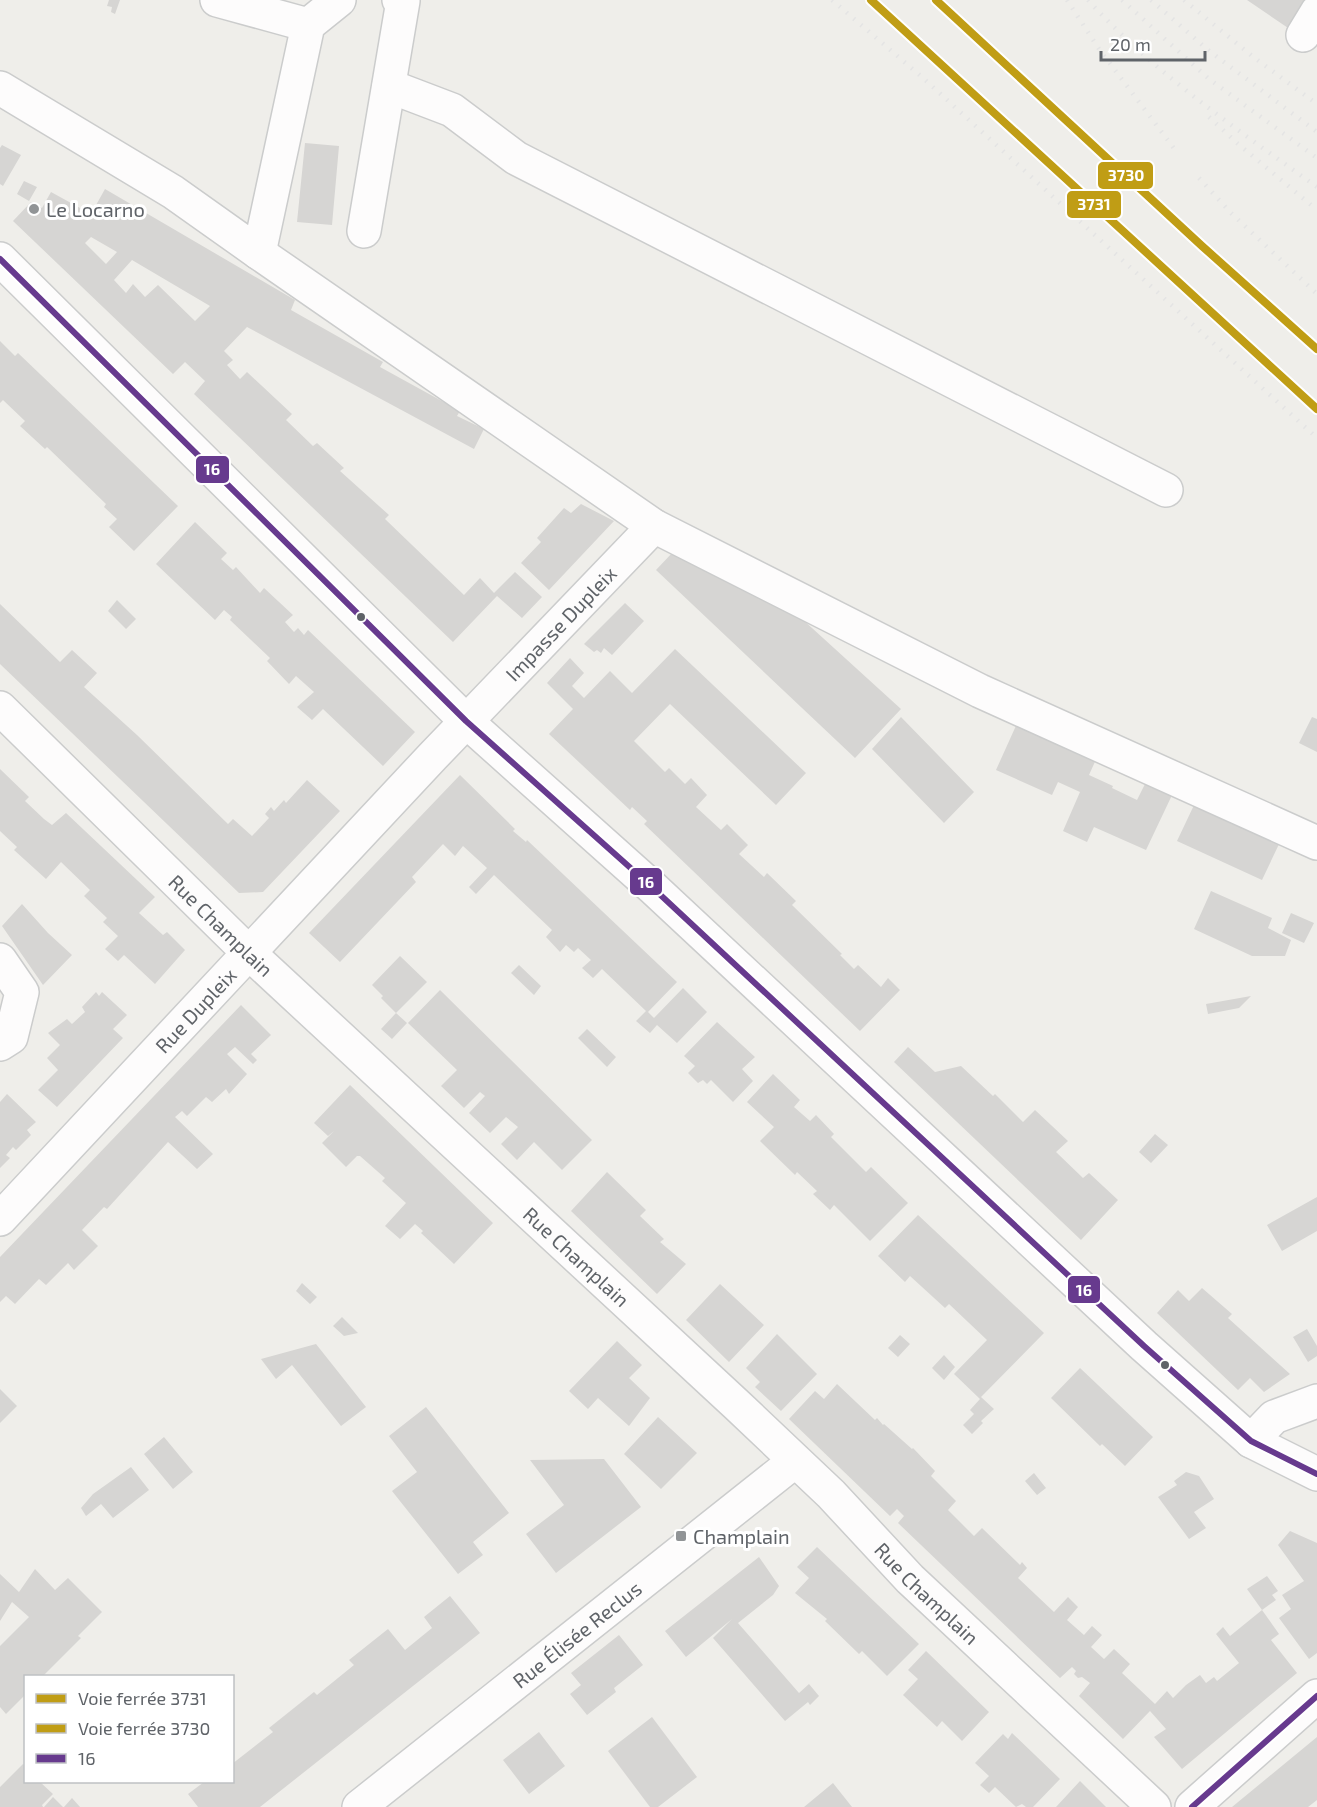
<svg xmlns="http://www.w3.org/2000/svg" width="1317" height="1807" font-family="'Exo 2',sans-serif">
  <style>
    .building { fill: #d6d5d3; fill-rule: evenodd }
    .lines { fill: none; stroke-linecap: round; stroke-linejoin: round }
    .minor-casing { stroke: #cbcccc; stroke-width: 36 }
    .minor { stroke: #fdfcfc; stroke-width: 33 }
    .rail { stroke: #e4e4e4; stroke-width: 4.5; stroke-dasharray: 1.5 8; stroke-linecap: butt }
    .bus-1-casing { stroke: #fff; stroke-width: 10 }
    .bus-1 { stroke: #673a8e; stroke-width: 6 }
    .rail-1-casing { stroke: #fff; stroke-width: 12 }
    .rail-2-casing { stroke: #fff; stroke-width: 12 }
    .rail-1 { stroke: #c09d15; stroke-width: 8 }
    .rail-2 { stroke: #c09d15; stroke-width: 8 }
    .poi-dot { fill: #919496; stroke: #fff; stroke-width: 2 }
    .bus-dot { fill: #5f6368; stroke: #fff; stroke-width: 2 }
    .labels { text-anchor: middle; dominant-baseline: central; stroke-width: 6; stroke-linejoin: round; paint-order: stroke }
    .poi-label { font-size: 20px; fill: #5f6368; stroke: #fff; text-anchor: start }
    .street-label { font-size: 20px; fill: #5f6368; stroke: #fff }
    .line-badge { stroke: #fff; stroke-width: 2 }
    .badge-label { font-size: 16px; text-anchor: middle; font-weight: bold; fill: #fff }
  </style>
  <rect width="100%" height="100%" fill="#efeeea"/>
  <path class="building" d="M109,0H120L115,14L111,12L112,7L107,6Z
    M1247,0H1305L1310,6L1294,32Z
    M305,143L339,146L332,225L297,222Z
    M2,145L21,155L3,186L0,184V148Z
    M24,181L37,187L29,201L17,194Z
    M105,189L295,300L291,310L383,362L380,367L460,411L457,416L484,429L474,449L247,327L224,351L233,360L227,365L240,379L247,372L292,414L286,420L313,446L317,443L344,468L340,471L389,515L385,519L464,595L480,578L494,593L515,572L542,597L522,618L497,596L453,642L194,394L205,381L185,362L173,374L13,221L31,202L42,208L51,192L91,214ZM91,237L117,252L106,264L85,243ZM132,260L210,306L195,321L158,285L145,297L133,284L126,293L114,280Z
    M0,341L15,356L18,353L178,506L134,551L109,527L117,519L104,507L106,504L47,447L45,449L20,426L25,421L3,400L0,403Z
    M581,504L614,521L549,590L521,563L541,542L537,538L564,508L571,513Z
    M195,522L227,553L221,559L233,570L236,567L260,593L264,588L293,615L285,622L294,632L298,628L304,635L308,630L415,732L383,766L323,709L312,720L297,707L314,692L296,676L289,684L267,661L270,658L230,620L232,617L224,610L215,620L156,564Z
    M673,552L801,618L901,709L855,758L656,570Z
    M117,600L136,619L126,629L108,611Z
    M625,603L644,621L612,655L604,648L601,653L597,650L594,652L584,644Z
    M0,604L60,662L72,650L97,673L84,687L137,735L228,824L233,819L252,836L269,818L265,814L271,807L274,811L284,800L286,803L307,780L340,811L263,892L239,893L0,664Z
    M675,649L806,773L776,805L670,704L634,741L665,772L669,768L685,784L691,778L707,795L696,807L721,830L727,824L748,845L739,854L764,877L767,873L796,901L792,905L842,954L840,955L854,969L858,965L881,987L888,978L900,990L860,1031L644,824L647,821L632,807L630,810L549,734L573,709L547,683L570,658L584,673L572,686L584,698L610,671L632,693Z
    M901,717L974,792L944,823L872,749Z
    M1312,717L1317,719V752L1299,743Z
    M1019,719L1098,755L1089,775L1113,786L1112,788L1137,800L1147,780L1173,793L1146,850L1094,827L1087,842L1063,831L1080,792L1058,782L1052,795L996,770Z
    M0,769L29,797L25,801L44,819L52,825L66,813L155,897L139,913L163,935L167,932L185,950L155,984L124,955L118,961L105,949L118,936L103,922L107,918L84,896L90,890L61,862L46,879L14,850L17,847L0,831Z
    M460,775L515,829L513,831L526,842L527,840L677,982L648,1012L654,1018L683,988L707,1012L677,1043L657,1025L650,1033L636,1021L646,1011L602,969L593,978L582,968L591,960L578,948L574,952L566,945L560,952L546,937L552,930L494,875L476,894L469,887L487,868L463,846L455,856L443,844L412,877L416,882L340,962L309,933Z
    M1195,803L1280,842L1262,880L1177,841Z
    M1211,891L1272,918L1268,928L1291,940L1285,956H1252L1194,929Z
    M22,904L48,933L72,955L43,985L2,926Z
    M1291,913L1314,923L1304,943L1282,933Z
    M400,956L427,982L396,1013L407,1023L392,1039L381,1029L396,1013L381,998L383,996L372,985Z
    M519,965L541,986L534,995L511,973Z
    M440,990L592,1140L562,1170L534,1142L517,1160L501,1144L518,1127L506,1117L490,1133L469,1113L485,1096L480,1092L464,1108L441,1086L457,1070L408,1023Z
    M96,992L99,996L102,992L127,1015L113,1029L123,1038L57,1107L38,1090L58,1070L47,1058L60,1045L48,1033L67,1019L72,1024L85,1012L82,1007Z
    M1251,996L1239,1008L1208,1014L1206,1004Z
    M241,1005L271,1035L251,1054L257,1060L253,1064L235,1047L227,1054L247,1074L229,1094L226,1089L212,1102L206,1097L187,1116L182,1111L175,1117L213,1154L197,1169L168,1142L107,1209L104,1207L82,1230L98,1246L74,1270L68,1263L46,1285L39,1279L15,1304L6,1296L0,1302V1257Z
    M717,1022L755,1057L742,1069L753,1081L733,1102L711,1080L707,1084L703,1080L698,1083L688,1073L695,1066L684,1056Z
    M587,1029L616,1057L607,1067L578,1038Z
    M908,1047L935,1072L961,1066L993,1096L995,1094L1023,1122L1035,1110L1068,1141L1056,1152L1083,1178L1089,1173L1118,1200L1081,1240L894,1062Z
    M773,1074L800,1100L794,1107L810,1121L816,1115L834,1134L831,1137L866,1172L871,1167L908,1203L870,1241L834,1205L830,1210L813,1194L817,1191L797,1172L795,1175L760,1141L774,1127L747,1102Z
    M350,1085L493,1223L454,1264L421,1233L423,1231L415,1224L400,1239L385,1226L406,1203L382,1181L385,1178L360,1156H357L346,1167L322,1143L334,1131L328,1136L314,1123Z
    M7,1094L36,1122L27,1130L31,1135L16,1150L13,1147L6,1155L10,1158L0,1168V1102Z
    M1155,1134L1168,1145L1151,1163L1139,1152Z
    M607,1172L646,1210L640,1216L664,1239L660,1242L686,1264L657,1294L571,1211Z
    M1317,1197V1231L1282,1251L1267,1225Z
    M918,1215L1044,1333L981,1397L994,1409L981,1421L983,1423L972,1434L963,1425L974,1414L970,1410L980,1399L954,1374L987,1340L949,1304L945,1308L910,1276L905,1282L878,1256Z
    M302,1283L317,1297L310,1304L296,1291Z
    M720,1284L764,1325L729,1362L686,1320Z
    M1202,1288L1232,1314L1228,1318L1290,1374L1264,1392L1250,1378L1238,1390L1157,1313L1178,1290L1189,1301Z
    M342,1317L358,1333L344,1336L333,1326Z
    M1307,1329L1317,1346V1356L1308,1362L1293,1337Z
    M777,1334L817,1374L781,1411L755,1387L760,1382L746,1368Z
    M900,1335L910,1344L898,1357L888,1348Z
    M617,1341L642,1365L629,1378L650,1398L629,1426L598,1398L588,1409L569,1391Z
    M316,1344L366,1407L341,1426L292,1365L276,1379L261,1359Z
    M944,1355L955,1367L944,1380L932,1368Z
    M1080,1368L1153,1437L1125,1466L1102,1444L1100,1446L1051,1398Z
    M837,1384L875,1420L877,1418L883,1425L884,1424L912,1449L913,1448L935,1471L931,1476L956,1501L948,1510L974,1536L982,1528L1020,1565L1022,1562L1027,1568L1018,1578L1054,1612L1068,1597L1078,1607L1067,1620L1084,1635L1092,1626L1102,1635L1091,1647L1104,1659L1114,1649L1130,1664L1122,1673L1155,1704L1167,1691L1173,1698L1186,1685L1200,1675L1206,1683L1214,1677L1217,1681L1239,1663L1216,1634L1223,1627L1230,1636L1262,1610L1279,1634L1271,1640L1297,1673L1182,1769L1154,1737L1166,1729L1150,1711L1123,1739L1079,1696L1090,1683L1082,1677L1078,1678L1074,1674L1076,1671L1072,1667L1060,1678L898,1523L904,1516L897,1509L890,1516L789,1419L815,1391L824,1399Z
    M0,1389L17,1406L0,1423Z
    M426,1407L509,1513L473,1542L483,1555L458,1574L392,1491L417,1472L389,1436Z
    M658,1417L697,1453L661,1489L624,1454Z
    M164,1437L193,1472L173,1489L144,1454Z
    M604,1459L641,1507L556,1573L526,1534L564,1505L530,1460Z
    M131,1467L149,1490L113,1518L101,1504L86,1516L81,1508L93,1494Z
    M1186,1472L1199,1476L1214,1499L1194,1512L1206,1528L1189,1539L1158,1497L1177,1485L1174,1481Z
    M1034,1473L1046,1488L1037,1495L1025,1481Z
    M1290,1531L1317,1543V1653L1309,1659L1279,1618L1291,1609L1282,1595L1304,1581L1278,1545Z
    M817,1547L919,1644L887,1676L862,1651L859,1654L825,1621L827,1619L795,1593L809,1578L797,1567Z
    M759,1557L779,1586L773,1595L738,1623L799,1693L809,1684L819,1696L810,1705L808,1702L785,1721L713,1638L732,1619L686,1657L665,1631Z
    M35,1569L55,1590L68,1578L102,1612L78,1636L81,1638L43,1676H26V1694L6,1714L0,1707V1646L29,1617L12,1602L0,1621V1574L19,1592Z
    M1267,1576L1278,1591L1272,1595L1276,1600L1262,1610L1247,1589Z
    M450,1596L480,1633L260,1807H198L188,1794L204,1782H232V1764L273,1732L269,1728L314,1692L317,1695L354,1665L349,1660L388,1629L405,1650L432,1628L424,1617Z
    M619,1635L643,1665L614,1688L616,1692L587,1715L570,1694L581,1685L571,1673Z
    M926,1651L989,1712L962,1741L942,1721L937,1727L903,1695L918,1679L908,1670Z
    M652,1717L697,1777L658,1807H650L608,1751Z
    M539,1732L565,1766L529,1794L503,1760Z
    M1012,1733L1060,1779L1033,1807H1026L1022,1804L1016,1807L995,1787L989,1793L980,1785L989,1776L975,1763L1003,1734L1008,1739Z
    M1317,1737V1800L1308,1807H1232Z
    M23,1764L26,1766V1782H40L53,1794L42,1805L43,1807H0V1787Z
    M1080,1781L1106,1807H1056Z
    M833,1783L852,1807H804Z
    M53,1797L63,1807H44Z
    M72,1798L80,1807H64Z"/>
  <g class="lines">
    <g class="minor-casing">
      <g id="minor">
        <path d="M217,0L308,25"/>
        <path d="M1303,35L1317,12"/>
        <path d="M389,86L452,110L516,158L1166,490"/>
        <path d="M0,88L173,192L259,253L308,25L339,0"/>
        <path d="M364,231L403,1L399,0"/>
        <path d="M259,253L654,526L980,691L1317,843"/>
        <path d="M0,259L466,721L653,888L1144,1346L1251,1441L1317,1474"/>
        <path id="s1" d="M0,708L249,953L737,1405L831,1494L910,1579L1154,1807"/>
        <path d="M0,960L22,992L11,1037L0,1044"/>
        <path id="s2" d="M0,1219L433,756L654,526"/>
        <path d="M1251,1441L1274,1417L1317,1401"/>
        <path id="s3" d="M359,1807L795,1461"/>
        <path d="M1192,1807L1317,1696"/>
      </g>
    </g>
    <use href="#minor" class="minor"/>
    <path class="rail" d="M832,0L923,78L1317,438
      M1067,0L1099,49L1176,151
      M1088,0C1154,73 1238,130 1317,187
      M1122,0L1209,79L1317,158
      M1151,0L1208,50L1317,132
      M1184,0L1252,56L1317,104
      M1209,117L1237,143L1317,210
      M1199,178L1231,213L1317,294"/>
    <g class="bus-1-casing">
      <path id="bus-1" d="M0,259L466,721L653,888L1144,1346L1251,1441L1317,1474
        M1192,1807L1317,1696"/>
    </g>
    <use href="#bus-1" class="bus-1"/>
    <g class="rail-1-casing">
      <path id="rail-1" d="M871,0L1317,409"/>
    </g>
    <g class="rail-2-casing">
      <path id="rail-2" d="M936,0L1202,246L1317,349"/>
    </g>
    <use href="#rail-1" class="rail-1"/>
    <use href="#rail-2" class="rail-2"/>
  </g>
  <g class="poi-dot">
    <circle cx="34" cy="209" r="6"/>
    <rect x="675" y="1530" width="12" height="12" rx="3"/>
  </g>
  <g class="bus-dot">
    <circle cx="361" cy="617" r="5"/>
    <circle cx="1165" cy="1365" r="5"/>
  </g>
  <g class="labels">
    <g class="poi-label">
      <text x="46" y="209">Le Locarno</text>
      <text x="693" y="1536">Champlain</text>
    </g>
    <g class="street-label">
      <text stroke="none"><textPath href="#s2" startOffset="818">Impasse Dupleix</textPath></text>
      <text stroke="none"><textPath href="#s1" startOffset="310">Rue Champlain</textPath></text>
      <text stroke="none"><textPath href="#s2" startOffset="286">Rue Dupleix</textPath></text>
      <text stroke="none"><textPath href="#s1" startOffset="796">Rue Champlain</textPath></text>
      <text stroke="none"><textPath href="#s1" startOffset="1282">Rue Champlain</textPath></text>
      <text stroke="none"><textPath href="#s3" startOffset="278">Rue Élisée Reclus</textPath></text>
    </g>
  </g>
  <g class="line-badge">
    <rect x="1097" y="161" width="57" height="29" rx="6" fill="#c09d15"/>
    <rect x="1066" y="190" width="56" height="29" rx="6" fill="#c09d15"/>
    <rect x="195" y="455" width="35" height="29" rx="6" fill="#673a8e"/>
    <rect x="629" y="867" width="34" height="29" rx="6" fill="#673a8e"/>
    <rect x="1067" y="1275" width="34" height="29" rx="6" fill="#673a8e"/>
  </g>
  <g class="badge-label">
    <text x="1126" y="181">3730</text>
    <text x="1094" y="210">3731</text>
    <text x="212" y="475">16</text>
    <text x="646" y="888">16</text>
    <text x="1084" y="1296">16</text>
  </g>
  <rect x="24" y="1675" width="210" height="108" fill="#ffffff" stroke="#bfc1c3" stroke-width="1.5"/>
  <rect x="36" y="1694" width="30" height="9" fill="#c09d15" stroke="#bfc1c3" stroke-width="1.5"/>
  <text x="78" y="1705" font-size="18" fill="#5f6368">Voie ferrée 3731</text>
  <rect x="36" y="1724" width="30" height="9" fill="#c09d15" stroke="#bfc1c3" stroke-width="1.5"/>
  <text x="78" y="1735" font-size="18" fill="#5f6368">Voie ferrée 3730</text>
  <rect x="36" y="1754" width="30" height="9" fill="#673a8e" stroke="#bfc1c3" stroke-width="1.5"/>
  <text x="78" y="1765" font-size="18" fill="#5f6368">16</text>
  <path d="M1101 51v9h104v-9" fill="none" stroke="#5f6368" stroke-width="3"/>
  <text x="1110" y="51" font-size="18" fill="#5f6368" stroke="#ffffff" stroke-width="4.5" paint-order="stroke">20 m</text>
</svg>
